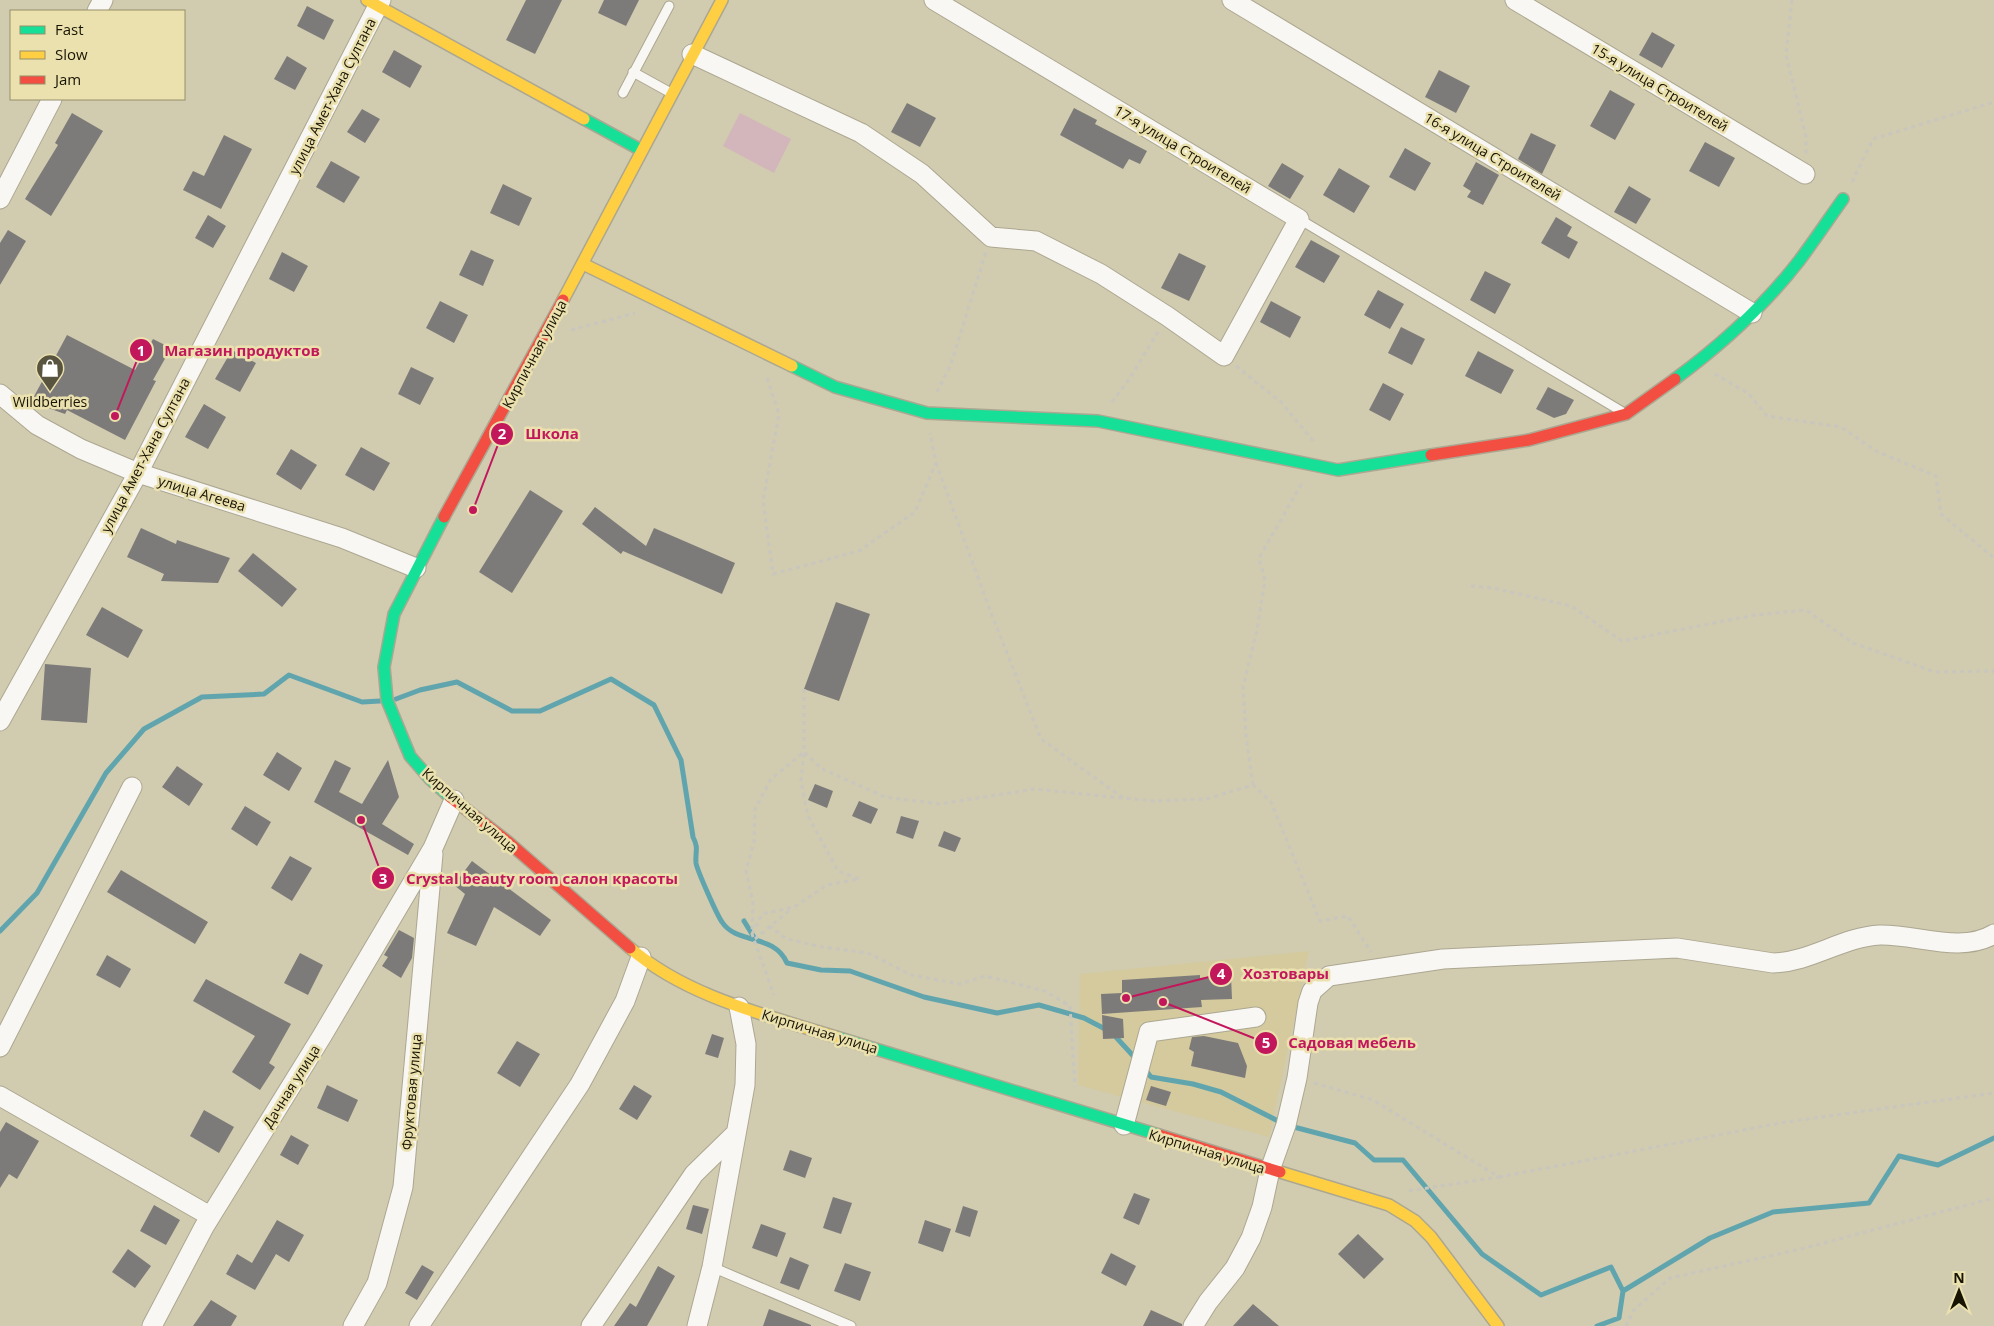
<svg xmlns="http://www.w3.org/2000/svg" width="1994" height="1326" font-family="'Open Sans',sans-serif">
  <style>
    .built { fill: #d4ca9e }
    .pitch { fill: #d2b6bb }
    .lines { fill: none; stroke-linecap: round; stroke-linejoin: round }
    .stream { stroke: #60a5ae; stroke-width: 5 }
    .building { fill: #7d7b79 }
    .lane-casing { stroke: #aca791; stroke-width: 11 }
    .street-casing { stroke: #aca791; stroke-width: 21 }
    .fast-casing { stroke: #aca791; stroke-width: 14 }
    .slow-casing { stroke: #aca791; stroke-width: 14 }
    .jam-casing { stroke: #aca791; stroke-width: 14 }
    .path { stroke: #c8c6bd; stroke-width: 3; stroke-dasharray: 4 4; stroke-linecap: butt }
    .lane { stroke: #f8f7f3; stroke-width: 9 }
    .street { stroke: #f8f7f3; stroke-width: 19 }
    .fast { stroke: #16e098; stroke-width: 11 }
    .slow { stroke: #ffcf43; stroke-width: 11 }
    .jam { stroke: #f24e42; stroke-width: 11 }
    .labels { text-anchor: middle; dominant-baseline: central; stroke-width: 5; stroke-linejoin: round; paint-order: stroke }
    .street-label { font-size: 14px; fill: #181403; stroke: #ebe1af }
    .poi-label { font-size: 14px; fill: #181403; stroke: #ebe1af }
    .leader { fill: none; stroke: #c2185b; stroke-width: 2 }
    .callout-dot { fill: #c2185b; stroke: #ebe1af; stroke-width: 2 }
    .mark-label { font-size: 15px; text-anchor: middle; font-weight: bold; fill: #fff }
    .callout-label { font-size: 15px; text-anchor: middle; font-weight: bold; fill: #c2185b; stroke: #ebe1af; stroke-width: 5; stroke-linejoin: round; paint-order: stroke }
  </style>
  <rect width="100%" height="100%" fill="#d1cbaf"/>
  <path class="built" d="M1309,951L1269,1137L1078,1085L1080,974Z"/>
  <path class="pitch" d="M740,113L791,139L774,173L723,146Z"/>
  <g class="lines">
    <path class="stream" d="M396,699L420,690L457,682L512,711H540L611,679L654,705L681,760L693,837C699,849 695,851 696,863C697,870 717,915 722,922C737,945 774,933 787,963L821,970L850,971L924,997L997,1013L1039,1005L1084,1018L1107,1030
      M744,921L755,939
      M0,931L37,893L106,773L144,729L202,697L264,694L289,675L362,702L380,701
      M1114,1035L1137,1060
      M1144,1068L1151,1077L1193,1084L1221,1092L1282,1123
      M1290,1126L1355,1143L1374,1160H1403L1482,1254L1541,1295L1611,1267L1623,1291
      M1597,1326L1619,1318L1623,1291L1710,1238L1773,1212L1869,1203L1899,1156L1938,1165L1994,1138"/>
  </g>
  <path class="building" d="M526,0H562L535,54L506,40Z
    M604,0H639L626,26L598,13Z
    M307,6L334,20L324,40L297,26Z
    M1652,32L1675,45L1662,68L1639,55Z
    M394,50L422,66L410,88L382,72Z
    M287,56L307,68L295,90L274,79Z
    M1439,70L1470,86L1456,113L1425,97Z
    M1610,90L1635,104L1615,140L1590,126Z
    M907,103L936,118L920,147L891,132Z
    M1074,108L1097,120L1095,124L1147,151L1140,164L1129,159L1123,169L1060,135Z
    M362,109L380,119L365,143L347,132Z
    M72,113L103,131L51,216L25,199L58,145L55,143Z
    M1531,133L1556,145L1542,174L1518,159Z
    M224,135L252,149L221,209L183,190L193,171L204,176Z
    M1705,142L1735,158L1719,187L1689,171Z
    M1405,148L1431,163L1415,191L1389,177Z
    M331,161L360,177L344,203L316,187Z
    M1476,162L1499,175L1483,205L1467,197L1471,191L1463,186Z
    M1282,163L1304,176L1290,199L1268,186Z
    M1339,168L1370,186L1354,213L1323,195Z
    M503,184L532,198L519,226L490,213Z
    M1629,186L1651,199L1636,224L1614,212Z
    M208,215L226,226L213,248L195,238Z
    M1556,217L1572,227L1567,236L1578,242L1569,259L1541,243Z
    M8,230L26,241L0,285V243Z
    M1311,240L1340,256L1324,283L1295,267Z
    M471,250L494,260L483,286L459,275Z
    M282,252L308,266L294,292L269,279Z
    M1179,253L1206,266L1189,301L1161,288Z
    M1485,271L1511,284L1495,314L1470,300Z
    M1378,290L1404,304L1390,329L1364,315Z
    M440,301L468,315L454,343L426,328Z
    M1271,301L1301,317L1290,338L1260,322Z
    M1401,327L1425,339L1412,365L1388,353Z
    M67,335L135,370L153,339L171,348L153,380L156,381L125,440L67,410L65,414L31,402Z
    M232,350L256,363L240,392L215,379Z
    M1478,351L1514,370L1501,394L1465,376Z
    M411,367L434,378L420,405L398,394Z
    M1383,383L1404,394L1390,421L1369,410Z
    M1548,387L1574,400L1566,414L1554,418L1536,409Z
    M204,404L226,417L208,449L185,437Z
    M361,447L390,463L374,491L345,475Z
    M291,449L317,465L301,490L276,474Z
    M530,490L563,511L512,593L479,572Z
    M595,507L646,546L654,528L735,563L722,594L623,551L621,554L582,524Z
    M141,528L176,544L177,540L230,558L218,583L161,581L164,574L127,557Z
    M253,553L297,589L282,607L238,571Z
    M836,602L870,614L839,701L804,689Z
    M102,607L143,630L128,658L86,635Z
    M45,664L91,668L87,723L41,720Z
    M277,752L302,768L289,791L263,775Z
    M335,760L351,768L339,792L362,804L388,760L399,797L382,824L414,844L408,855L314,802Z
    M177,766L203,784L189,806L162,787Z
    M815,784L833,791L827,808L808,800Z
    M859,801L878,809L871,824L852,816Z
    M245,806L271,822L257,846L231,829Z
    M901,816L919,821L913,839L896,833Z
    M944,831L961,838L955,852L938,846Z
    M290,856L312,868L292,901L271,888Z
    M472,861L551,920L540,936L494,907L476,946L447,933L465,894L454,885Z
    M121,870L208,922L195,944L107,892Z
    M399,930L414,938L412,958L401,978L382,966L388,957L384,955Z
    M300,953L323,965L308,995L284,983Z
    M107,955L131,969L120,988L96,975Z
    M1200,975V978L1231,976L1232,999L1201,1000L1202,1007L1102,1014L1101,994L1122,993V980Z
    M206,979L291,1024L269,1063L275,1067L260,1090L232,1072L255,1036L193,1001Z
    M1102,1015L1123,1019L1124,1038L1103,1039Z
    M712,1034L724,1038L718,1058L705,1054Z
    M1204,1036L1238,1043L1247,1066L1245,1078L1191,1066L1194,1052L1189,1049L1192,1037Z
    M517,1041L540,1054L520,1087L497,1073Z
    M327,1085L358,1100L348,1122L317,1108Z
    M634,1085L652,1096L637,1120L619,1109Z
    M1151,1086L1171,1092L1166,1106L1146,1100Z
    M204,1110L234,1127L219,1153L190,1136Z
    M6,1122L39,1141L17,1179L9,1174L0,1188V1132Z
    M291,1135L309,1145L298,1165L280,1155Z
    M790,1150L812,1158L805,1178L783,1170Z
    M1134,1193L1150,1199L1139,1225L1123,1218Z
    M833,1197L852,1203L841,1234L823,1228Z
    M154,1205L180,1220L166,1245L140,1231Z
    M693,1205L709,1209L702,1234L686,1229Z
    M963,1206L978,1211L970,1237L955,1232Z
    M277,1220L304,1235L289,1262L276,1254L255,1290L226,1274L237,1254L252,1263Z
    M925,1220L951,1229L943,1252L918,1243Z
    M761,1224L786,1233L777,1257L752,1248Z
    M1358,1234L1384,1259L1364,1279L1338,1254Z
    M128,1249L151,1266L135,1288L112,1272Z
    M1111,1253L1136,1266L1126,1286L1101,1273Z
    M790,1257L809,1265L799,1290L780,1283Z
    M845,1263L871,1272L860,1301L834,1291Z
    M422,1265L434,1272L417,1300L405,1293Z
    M658,1266L675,1276L647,1326H614L630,1303L636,1307Z
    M211,1300L237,1316L231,1326H193Z
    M1253,1304L1279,1326H1233Z
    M769,1309L811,1325V1326H763Z
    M1151,1310L1182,1324V1326H1143Z"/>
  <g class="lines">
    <g class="lane-casing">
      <path id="lane" d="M633,72L671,93
        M623,93L669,6
        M1299,219L1621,411
        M712,1267L851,1326"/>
    </g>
    <g class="street-casing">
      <path id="street" d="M1232,0L1752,313
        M1515,0L1805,174
        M97,11L103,0
        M692,54L861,133L922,174L991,237L1036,241L1101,274L1167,316L1224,356L1299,219L934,0
        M0,199L52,99
        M0,394L37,425L81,449L138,473L342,538L416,568
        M0,721L138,473L381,0
        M0,1047L132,787
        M0,1096L210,1216
        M1124,1125L1149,1032L1256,1017
        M152,1326L204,1227L322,1036L433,848L454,800
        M353,1326L377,1283L403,1187L433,854
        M419,1326L580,1084L625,1001L641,957
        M591,1326L694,1174L735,1134
        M697,1326L712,1267L745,1085L746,1044L739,1007
        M1193,1326L1208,1302L1235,1268L1251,1238L1262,1207L1270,1170L1286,1125L1297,1078L1308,1003L1312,991L1329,976L1443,959L1677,948L1773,963C1811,962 1842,937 1880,935C1916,934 1961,954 1994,934"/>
    </g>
    <g class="fast-casing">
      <path id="fast" d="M584,119L641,150
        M792,366L835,387L927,413L1098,421L1338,470L1431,455
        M1675,379C1720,346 1764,306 1799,261C1814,241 1828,220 1843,199
        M444,517L394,614L384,667L387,700L410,756L430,779L450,797
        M836,1037L1159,1135"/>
    </g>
    <g class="slow-casing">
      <path id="slow" d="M367,0L584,119
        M583,264L792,366
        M563,300L722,0
        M630,948C687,997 766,1015 836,1037
        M1280,1172L1389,1205L1415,1221L1431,1237L1498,1326"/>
    </g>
    <g class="jam-casing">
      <path id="jam" d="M1431,455L1529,440L1626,414L1675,379
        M444,517L563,300
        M450,797L507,841L630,948
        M1159,1135L1280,1172"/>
    </g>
    <path class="path" d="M1792,0L1786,55L1806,137V154
      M1852,182L1873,139L1994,102
      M571,330L635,313
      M1236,366L1281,402L1315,443
      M1715,374L1749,394L1767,416L1841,427L1876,451L1936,476L1941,514L1994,558
      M767,378L779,414L763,501L773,574L859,551L915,512L936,463L930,433
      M937,392L951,364L986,252
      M1112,402L1130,378L1159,330
      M936,463L990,610L1041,739L1123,798L1153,801L1206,799L1253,785L1271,802L1320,921L1348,916L1371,952
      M1471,586L1493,588L1571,606L1622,641L1755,615L1806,610L1853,643L1935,672L1994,671
      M804,689V752L822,769L885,797L939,804L1035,789L1122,798
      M1253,785L1246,736L1243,687L1257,630L1265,580L1259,558L1302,483
      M769,926L787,939L822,947L868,953L911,975L960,984L985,976L1045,991L1070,1006L1075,1087
      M752,934L762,914L794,907L827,885L859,879L838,871L808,816L801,781L804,752L771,779L755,809L754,842L746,871L753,903L752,934L774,995
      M755,939L791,909
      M1314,1083L1373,1100L1499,1177L1408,1191
      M1499,1177L1786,1122L1994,1093
      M1626,1326L1633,1311L1670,1278L1801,1249L1994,1198"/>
    <use href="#lane" class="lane"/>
    <use href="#street" class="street"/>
    <use href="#fast" class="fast"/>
    <use href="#slow" class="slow"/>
    <use href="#jam" class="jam"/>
  </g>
  <defs>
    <g id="shop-pin" transform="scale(1.4375)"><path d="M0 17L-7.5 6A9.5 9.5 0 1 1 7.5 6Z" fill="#59543f" stroke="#ebe1af"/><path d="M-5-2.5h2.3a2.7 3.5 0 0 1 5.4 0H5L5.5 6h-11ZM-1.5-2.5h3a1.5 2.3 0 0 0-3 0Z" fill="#fff"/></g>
  </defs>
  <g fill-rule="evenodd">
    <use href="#shop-pin" x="50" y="368"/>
  </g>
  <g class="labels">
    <g class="street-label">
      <text transform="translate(1660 87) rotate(31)">15-я улица Строителей</text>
      <text transform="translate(332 96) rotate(-63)">улица Амет-Хана Султана</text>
      <text transform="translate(1183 149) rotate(31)">17-я улица Строителей</text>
      <text transform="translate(1493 156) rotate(31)">16-я улица Строителей</text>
      <text transform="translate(534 354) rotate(-62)">Кирпичная улица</text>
      <text transform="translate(145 455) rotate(-62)">улица Амет-Хана Султана</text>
      <text transform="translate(202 493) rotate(17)">улица Агеева</text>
      <text transform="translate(470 810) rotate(41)">Кирпичная улица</text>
      <text transform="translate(820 1031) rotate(17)">Кирпичная улица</text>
      <text transform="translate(291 1086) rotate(-58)">Дачная улица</text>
      <text transform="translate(411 1092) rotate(-85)">Фруктовая улица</text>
      <text transform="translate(1207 1151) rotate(17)">Кирпичная улица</text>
    </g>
    <g class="poi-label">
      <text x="50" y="401">Wildberries</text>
    </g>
  </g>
  <path class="leader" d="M115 416L141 350M473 510L502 434M361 820L383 878M1126 998L1221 974M1163 1002L1266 1043"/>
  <g class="callout-dot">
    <circle cx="115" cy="416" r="5"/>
    <circle cx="473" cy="510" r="5"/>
    <circle cx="361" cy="820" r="5"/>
    <circle cx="1126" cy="998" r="5"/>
    <circle cx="1163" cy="1002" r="5"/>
    <circle cx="141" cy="350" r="12"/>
    <circle cx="502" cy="434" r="12"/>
    <circle cx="383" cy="878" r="12"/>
    <circle cx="1221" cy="974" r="12"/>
    <circle cx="1266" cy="1043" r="12"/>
  </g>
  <g class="mark-label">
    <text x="141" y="356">1</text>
    <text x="502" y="439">2</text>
    <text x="383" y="884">3</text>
    <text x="1221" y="979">4</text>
    <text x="1266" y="1048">5</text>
  </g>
  <g class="callout-label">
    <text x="242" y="356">Магазин продуктов</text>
    <text x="552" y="439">Школа</text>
    <text x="542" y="884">Crystal beauty room салон красоты</text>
    <text x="1286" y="979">Хозтовары</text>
    <text x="1352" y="1048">Садовая мебель</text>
  </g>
  <rect x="10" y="10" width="175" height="90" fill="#ebe1af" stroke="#978f6a"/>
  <rect x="20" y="26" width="25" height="8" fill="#16e098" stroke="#978f6a"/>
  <text x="55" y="35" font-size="15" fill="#181403">Fast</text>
  <rect x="20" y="51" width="25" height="8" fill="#ffcf43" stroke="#978f6a"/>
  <text x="55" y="60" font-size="15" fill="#181403">Slow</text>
  <rect x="20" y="76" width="25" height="8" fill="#f24e42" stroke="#978f6a"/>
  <text x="55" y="85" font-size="15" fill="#181403">Jam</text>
  <g transform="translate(1959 1291)" stroke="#ebe1af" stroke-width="4" paint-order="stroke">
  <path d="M0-4L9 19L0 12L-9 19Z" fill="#181403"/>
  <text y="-8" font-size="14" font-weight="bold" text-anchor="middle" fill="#181403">N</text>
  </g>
</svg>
